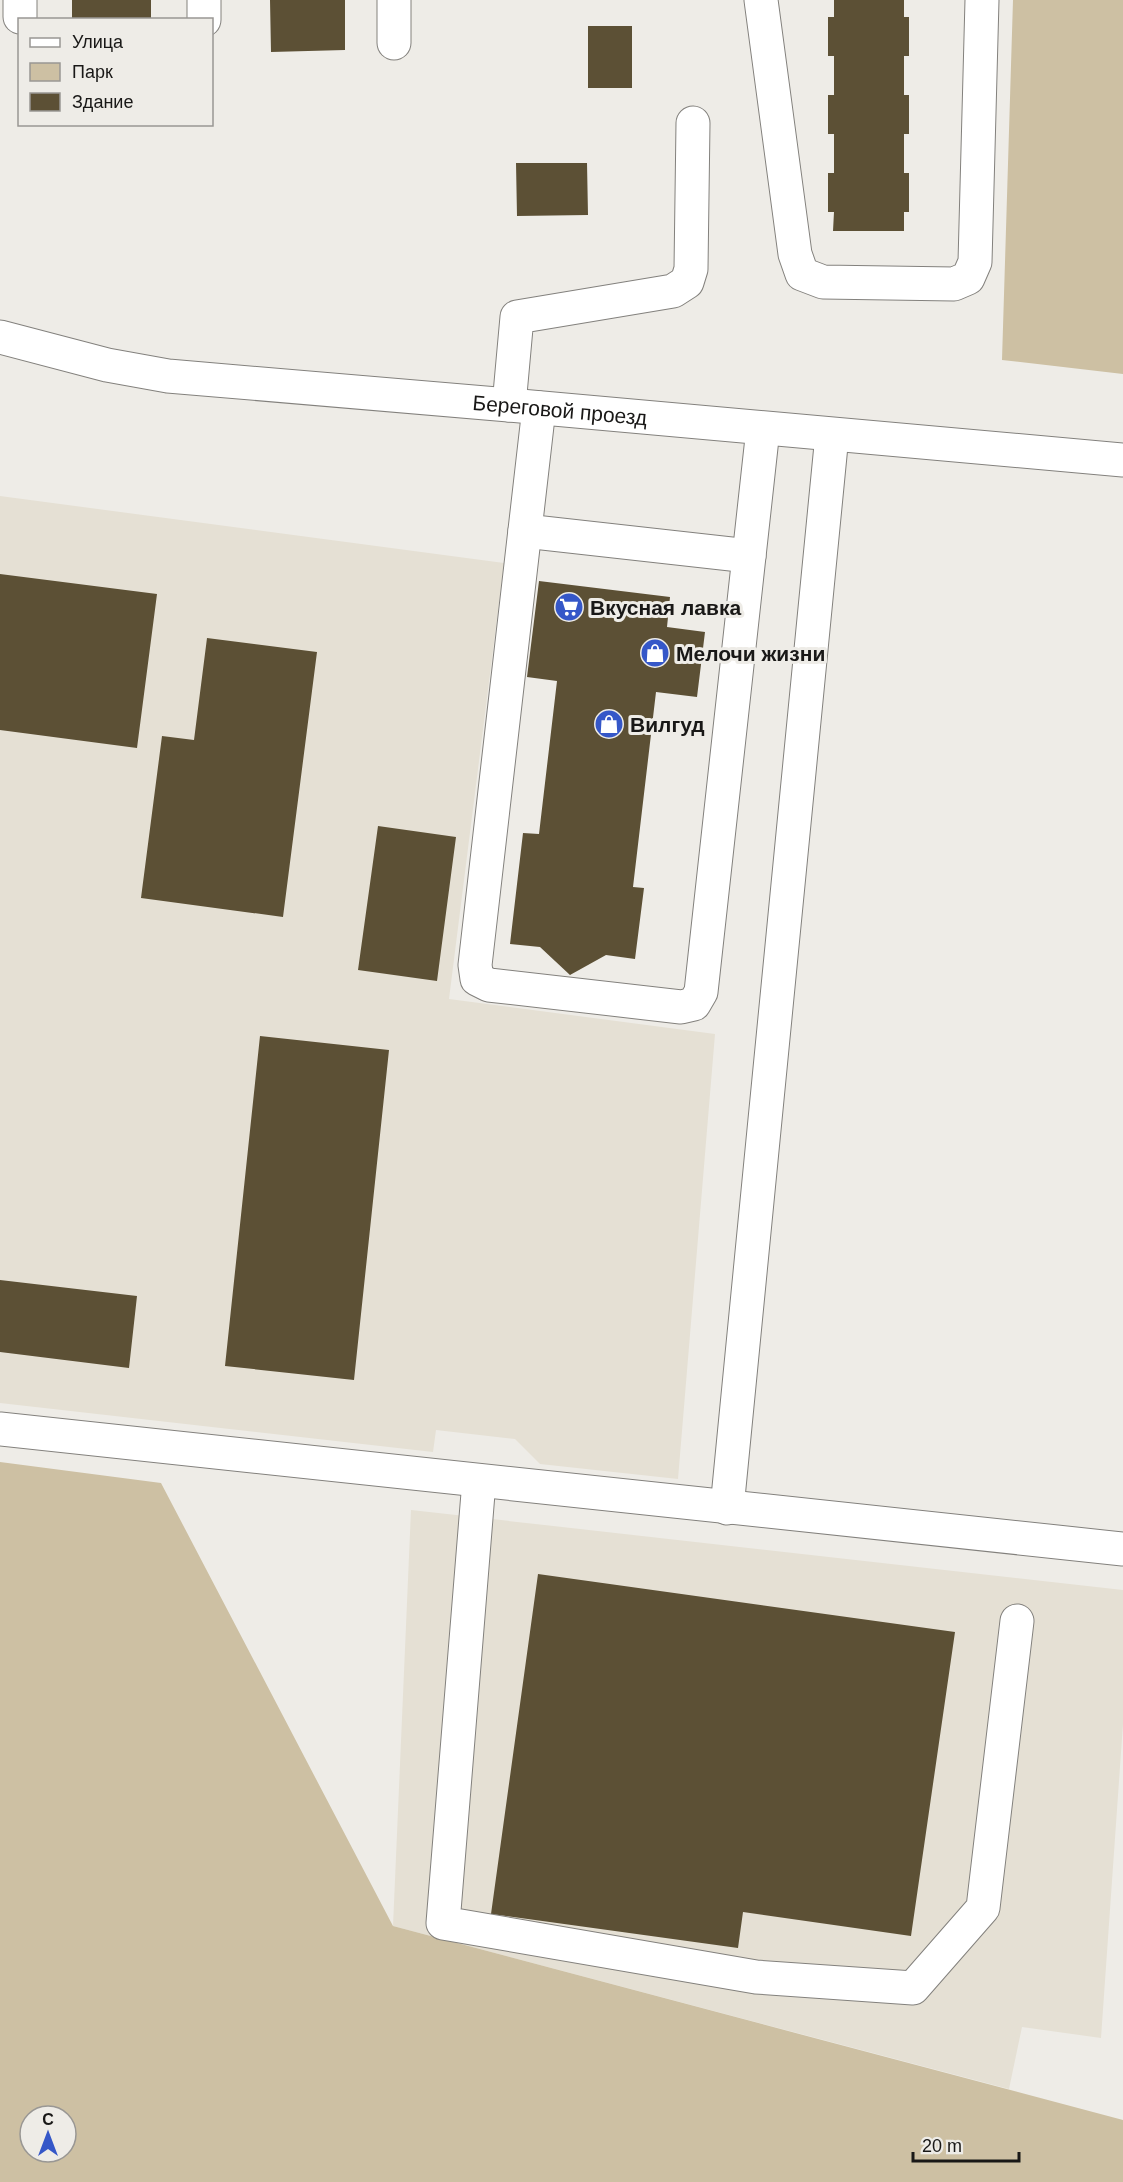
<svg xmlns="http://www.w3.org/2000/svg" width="1123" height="2182" font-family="Helvetica,sans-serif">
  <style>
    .built { fill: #e5e0d4 }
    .green { fill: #cdc0a3; fill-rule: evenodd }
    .building { fill: #5c5035 }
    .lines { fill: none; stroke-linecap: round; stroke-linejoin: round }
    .minor-casing { stroke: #83817d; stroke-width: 35 }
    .minor { stroke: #fff; stroke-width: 33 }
    .labels { text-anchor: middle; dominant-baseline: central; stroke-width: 6; stroke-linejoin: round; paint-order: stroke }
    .street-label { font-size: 21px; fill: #191817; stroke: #eeece7 }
    .poi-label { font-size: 21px; font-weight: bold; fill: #191817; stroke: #eeece7; text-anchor: start }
  </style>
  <rect width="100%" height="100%" fill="#eeece7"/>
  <path class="built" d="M0,496L504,563L449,999L715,1034L678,1479L540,1464L515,1439L436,1430L433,1452L0,1403Z
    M411,1510L1123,1590V1724L1101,2038L1022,2027L1009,2089L393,1926Z"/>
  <path class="green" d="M1013,0H1123V374L1002,360Z
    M0,1462L161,1483L393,1926L1123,2120V2182H0ZM30,2116H66V2152H30Z"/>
  <path class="building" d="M72,0H151V20H72Z
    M270,0H345V50L271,52Z
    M834,0H904V17H909V56H904V95H909V134H904V173H909V212H904V231H833L834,212H828V173H834V134H828V95H834V56H828V17H834Z
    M588,26H632V88H588Z
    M516,163H587L588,215L517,216Z
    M0,574L157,594L137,748L0,730Z
    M539,581L670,597L667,627L705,632L697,697L656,692L633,887L644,888L635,959L606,955L570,975L540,947L510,944L523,833L539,834L557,681L527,677Z
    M207,638L317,652L283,917L141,898L162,736L194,740Z
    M378,826L456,837L437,981L358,970Z
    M260,1036L389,1050L354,1380L225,1366Z
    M0,1280L137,1296L129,1368L0,1352Z
    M538,1574L955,1632L911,1936L743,1912L738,1948L491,1914Z"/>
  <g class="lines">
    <g class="minor-casing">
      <g id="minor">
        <path d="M204,0V20"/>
        <path d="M394,0V43"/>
        <path d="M761,0L795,254L802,274L823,282L954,284L968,278L975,262L982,0"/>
        <path d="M20,17V0"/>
        <path id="s1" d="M0,337L107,365L168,376L509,405L1123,460"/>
        <path d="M509,405L517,317L673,291L687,282L691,269L693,123"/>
        <path d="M539,408L475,965L477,979L489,985L681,1007L694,1004L701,992L763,429"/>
        <path d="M525,531L749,556"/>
        <path d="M0,1429L1123,1549"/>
        <path d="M479,1481L443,1923L756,1977L913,1988L983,1908L1017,1621"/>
        <path d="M727,1508L832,435"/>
      </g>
    </g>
    <use href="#minor" class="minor"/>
  </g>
  <defs>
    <g id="supermarket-disc" transform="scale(1.5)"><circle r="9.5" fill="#3557c8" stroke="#eeece7"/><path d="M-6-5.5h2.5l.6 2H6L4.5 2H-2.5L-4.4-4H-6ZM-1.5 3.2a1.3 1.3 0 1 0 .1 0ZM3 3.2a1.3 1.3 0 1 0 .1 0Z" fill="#fff"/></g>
    <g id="shop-disc" transform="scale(1.5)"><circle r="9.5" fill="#3557c8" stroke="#eeece7"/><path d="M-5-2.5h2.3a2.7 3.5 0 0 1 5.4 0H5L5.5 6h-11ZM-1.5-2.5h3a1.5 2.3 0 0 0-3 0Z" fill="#fff"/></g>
  </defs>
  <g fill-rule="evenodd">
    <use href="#supermarket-disc" x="569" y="607"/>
    <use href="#shop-disc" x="655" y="653"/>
    <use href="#shop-disc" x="609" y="724"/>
  </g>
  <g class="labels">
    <g class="street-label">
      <text stroke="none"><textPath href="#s1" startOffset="566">Береговой проезд</textPath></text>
    </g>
    <g class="poi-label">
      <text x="590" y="607">Вкусная лавка</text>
      <text x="676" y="653">Мелочи жизни</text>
      <text x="630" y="724">Вилгуд</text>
    </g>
  </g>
  <rect x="18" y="18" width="195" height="108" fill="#eeece7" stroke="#999794" stroke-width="1.5"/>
  <rect x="30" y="38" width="30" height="9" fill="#ffffff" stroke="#999794" stroke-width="1.5"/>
  <text x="72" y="48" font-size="18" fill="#191817">Улица</text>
  <rect x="30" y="63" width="30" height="18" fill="#cdc0a3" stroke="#999794" stroke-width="1.5"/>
  <text x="72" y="78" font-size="18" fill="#191817">Парк</text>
  <rect x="30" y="93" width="30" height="18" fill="#5c5035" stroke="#999794" stroke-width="1.5"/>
  <text x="72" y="108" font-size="18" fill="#191817">Здание</text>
  <g transform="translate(48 2134)"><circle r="28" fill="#eeece7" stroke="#999794" stroke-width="1.5"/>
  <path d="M0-4.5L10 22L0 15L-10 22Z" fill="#3557c8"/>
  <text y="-9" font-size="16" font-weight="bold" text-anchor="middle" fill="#191817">С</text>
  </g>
  <path d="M913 2152v9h106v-9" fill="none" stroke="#191817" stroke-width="3"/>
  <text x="922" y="2152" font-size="18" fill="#191817" stroke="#eeece7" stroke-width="4.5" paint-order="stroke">20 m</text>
</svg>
